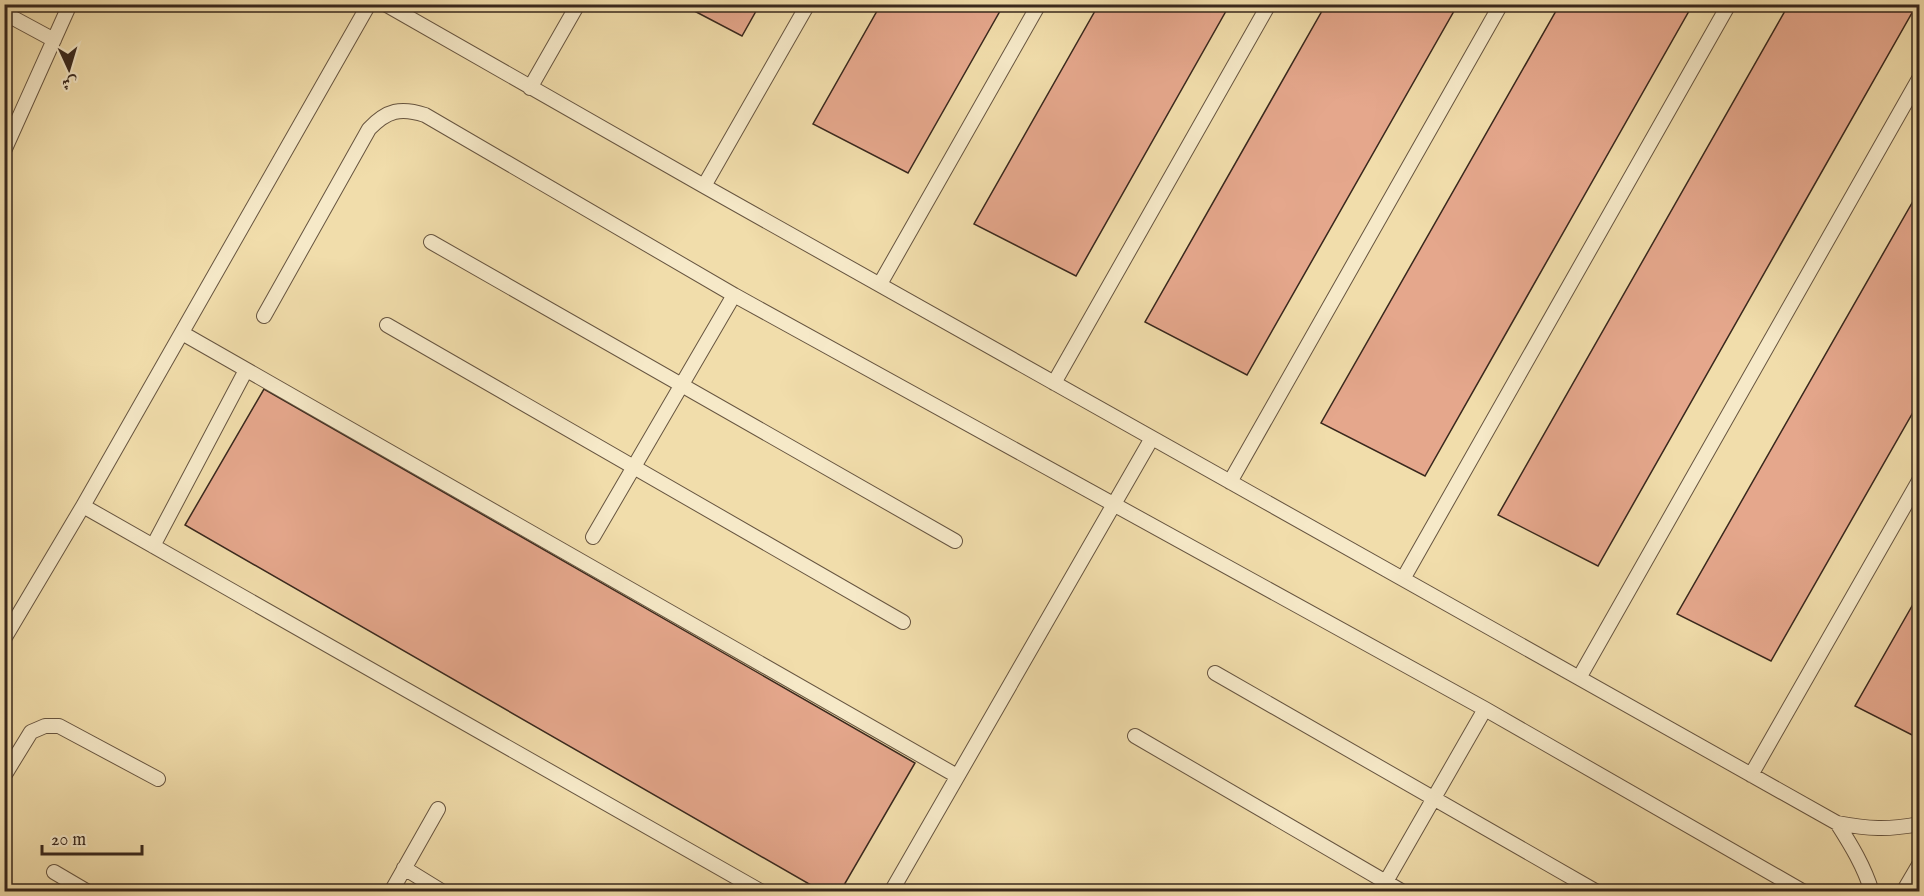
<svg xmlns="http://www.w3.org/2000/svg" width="1924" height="896" font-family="'IM FELL English',Amiri,serif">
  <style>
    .building { fill: #e5a78c; stroke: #39281d; stroke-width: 1.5 }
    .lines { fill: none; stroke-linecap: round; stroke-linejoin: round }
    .service-casing { stroke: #675540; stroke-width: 16 }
    .service { stroke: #f6e9c8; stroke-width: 14 }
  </style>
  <rect width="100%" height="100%" fill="#f1ddab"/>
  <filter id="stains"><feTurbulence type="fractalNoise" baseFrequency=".00333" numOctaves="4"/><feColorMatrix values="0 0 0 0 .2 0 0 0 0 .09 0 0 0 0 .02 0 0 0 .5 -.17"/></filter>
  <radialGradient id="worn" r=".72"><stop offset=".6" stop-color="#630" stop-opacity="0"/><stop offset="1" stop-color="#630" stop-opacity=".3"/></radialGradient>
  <path class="building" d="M681,4H760L742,36Z
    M881,4H1004L908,173L813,124Z
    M1099,4H1230L1076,276L974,224Z
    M1326,4H1458L1247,375L1145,322Z
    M1560,4H1693L1425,476L1321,423Z
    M1789,4H1917L1598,566L1498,515Z
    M1920,189V400L1771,661L1677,614Z
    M264,389L915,763L840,892H823L185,525Z
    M1920,592V739L1855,706Z"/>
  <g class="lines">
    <g class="service-casing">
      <path id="service" d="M385,4L704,186L1837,823C1869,829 1887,830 1920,824
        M4,13L54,40
        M530,88L578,4
        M4,151L70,4
        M704,186L808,4
        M431,242L955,541
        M880,284L1039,4
        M264,316L369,129C387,110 401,107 425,115L734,295L1485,709L1804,892
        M387,325L903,622
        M182,333L957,776
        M1054,383L1269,4
        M1230,482L1501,4
        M83,506L762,892
        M593,537L734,295
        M153,546L246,370
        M1403,579L1729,4
        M4,639L83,506L369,4
        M1215,673L1597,892
        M1579,678L1920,77
        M1135,736L1403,892
        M1751,775L1920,479
        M4,776L31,732L45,726H59L158,779
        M1837,823C1851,845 1864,866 1872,892
        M404,868L443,892
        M54,872L88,892
        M391,892L438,809
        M891,892L1152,438
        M1380,892L1485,709
        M1903,892L1920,863"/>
    </g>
    <use href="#service" class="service"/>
  </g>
  <rect width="1924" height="896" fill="none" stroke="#f1ddab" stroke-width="24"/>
  <rect x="6" y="6" width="1912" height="884" fill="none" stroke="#39281d" stroke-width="3"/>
  <rect x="12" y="12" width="1900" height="872" fill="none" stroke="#39281d" stroke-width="1.5"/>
  <g transform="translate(69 69) rotate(176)" stroke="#f6e9c8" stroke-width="4.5" paint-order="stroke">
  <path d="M0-4.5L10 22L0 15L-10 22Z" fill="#39281d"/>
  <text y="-9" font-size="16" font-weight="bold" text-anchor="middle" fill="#39281d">ش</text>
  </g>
  <path d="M42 845v9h100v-9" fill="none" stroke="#39281d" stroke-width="3"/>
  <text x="51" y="845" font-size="18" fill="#39281d" stroke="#f6e9c8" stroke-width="4.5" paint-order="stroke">20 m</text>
  <rect width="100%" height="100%" filter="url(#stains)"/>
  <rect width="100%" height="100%" fill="url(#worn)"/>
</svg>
